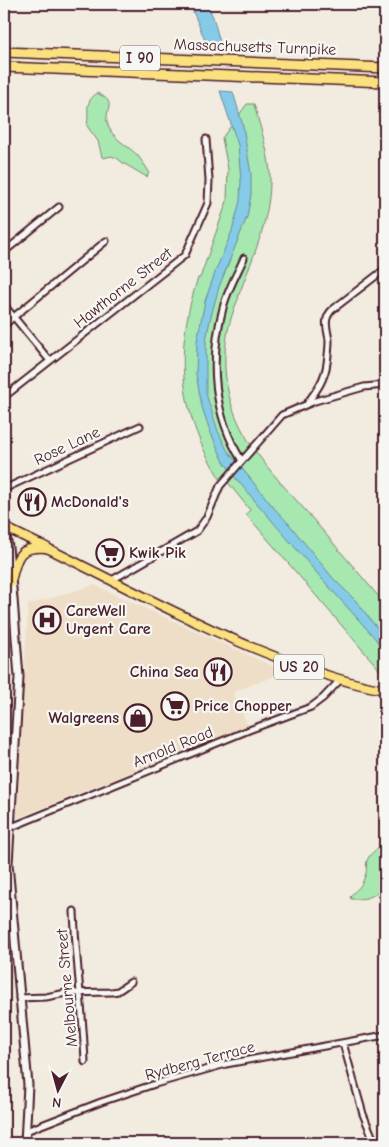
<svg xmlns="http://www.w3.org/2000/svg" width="389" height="1147" font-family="'Comic Neue',sans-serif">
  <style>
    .built { fill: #eedec8 }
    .green { fill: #a7e8b1; stroke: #78846e }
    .water { fill: #85cbe7; stroke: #6d869c }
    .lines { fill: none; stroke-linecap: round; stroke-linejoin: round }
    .street-casing { stroke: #4a1f2b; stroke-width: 9 }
    .secondary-casing { stroke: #4a1f2b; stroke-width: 11 }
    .primary-casing { stroke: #4a1f2b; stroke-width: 11 }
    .highway-casing { stroke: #4a1f2b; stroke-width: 12 }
    .street { stroke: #f6f6f2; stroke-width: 5 }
    .secondary { stroke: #f6f6f2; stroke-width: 7 }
    .primary { stroke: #fbe080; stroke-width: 8 }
    .highway { stroke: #fbe080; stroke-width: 9 }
    .labels { text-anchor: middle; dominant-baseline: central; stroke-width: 4.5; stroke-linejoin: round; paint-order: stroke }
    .shield { fill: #f6f6f2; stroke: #7e6067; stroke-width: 1 }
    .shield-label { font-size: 15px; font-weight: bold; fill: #4a1f2b }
    .street-label { font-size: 16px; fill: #4a1f2b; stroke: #f6f6f2 }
    .poi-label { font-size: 16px; font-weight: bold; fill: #4a1f2b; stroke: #f6f6f2; text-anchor: start }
  </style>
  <rect width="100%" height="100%" fill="#f2ebdf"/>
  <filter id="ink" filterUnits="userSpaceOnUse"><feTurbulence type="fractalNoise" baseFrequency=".02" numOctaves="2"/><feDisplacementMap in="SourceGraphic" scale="10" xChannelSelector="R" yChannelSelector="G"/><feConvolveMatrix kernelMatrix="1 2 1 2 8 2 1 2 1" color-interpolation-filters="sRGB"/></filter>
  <g filter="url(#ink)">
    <path class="built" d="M94,585L286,672L233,692L248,726L17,818L28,605Z"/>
    <path class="green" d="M97,93C118,103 105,108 107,122C110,138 128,145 138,156C142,161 146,167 149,172L147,177L123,163L117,158L111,156L104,158L102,157L98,141L87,126C90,110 83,104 97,93Z
      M247,104H254C259,124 266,143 269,164C275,210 254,254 238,297H239C215,350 222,406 256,452C271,473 289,492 306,511C332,542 359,573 385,604V676L246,514L250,510L226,480L222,482C179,415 173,353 198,278H200L227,201L228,169L222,138Z
      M379,847L385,848C385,877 388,901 351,899L350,896C354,892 361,887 363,881C372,863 358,864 379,847Z"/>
    <path class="water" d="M190,4H207L213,17L221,46L207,45Z
      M220,91L233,92L243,126L251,174V195L247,217L219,287L210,320L206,341V394L218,431L227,450L275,509L289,524L332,577L356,601L385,638V652L374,637L322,579L237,480L223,460L210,431L202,407L196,374L197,341L205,301L216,270L232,231L240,201L241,180L238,145Z"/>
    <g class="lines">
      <g class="street-casing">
        <path id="street" d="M4,252L59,207
          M4,305L50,361
          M4,325L106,241
          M4,397L185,255L208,203L209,180L206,139
          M308,402C317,390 325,379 327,363C328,356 329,347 329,340C327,328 323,319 332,310L385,269
          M242,461C213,415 209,360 223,308C227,291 237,274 244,258
          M4,489L140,426
          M112,580L197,531L207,517L220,486L282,415L315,401L364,387L385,385
          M9,828L249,730L311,707L323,698L340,680
          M74,911C76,962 83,1012 85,1062
          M19,998L46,997L66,993L112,992L118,991L131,982
          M343,1043L363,1114L375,1143
          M26,1131L101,1102L155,1084L226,1064L385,1035"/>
      </g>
      <g class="secondary-casing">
        <path id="secondary" d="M4,526L8,547L13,599L19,677L8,864L28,1085L25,1143"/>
      </g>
      <g class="primary-casing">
        <path id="primary" d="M4,527L41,545
          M11,582C17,556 18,546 47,548C116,582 184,619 256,649C298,666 340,682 385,690"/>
      </g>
      <g class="highway-casing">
        <path id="highway" d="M4,52L385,68
          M4,67L385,82
          M41,545L47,548"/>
      </g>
      <use href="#street" class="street"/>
      <use href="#secondary" class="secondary"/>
      <use href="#primary" class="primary"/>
      <use href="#highway" class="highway"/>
    </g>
  </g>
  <defs>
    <g id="restaurant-ring" transform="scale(1.4375)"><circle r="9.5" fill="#f6f6f2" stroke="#4a1f2b" stroke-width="1.5"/><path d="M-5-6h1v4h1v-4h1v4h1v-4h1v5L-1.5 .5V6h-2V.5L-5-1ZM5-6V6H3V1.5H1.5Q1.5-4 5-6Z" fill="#4a1f2b"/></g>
    <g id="supermarket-ring" transform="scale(1.4375)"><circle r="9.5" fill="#f6f6f2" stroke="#4a1f2b" stroke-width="1.5"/><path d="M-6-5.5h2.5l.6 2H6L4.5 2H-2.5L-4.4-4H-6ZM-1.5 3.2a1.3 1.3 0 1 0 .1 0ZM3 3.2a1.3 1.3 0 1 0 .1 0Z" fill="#4a1f2b"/></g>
    <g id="hospital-ring" transform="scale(1.4375)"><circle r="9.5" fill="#f6f6f2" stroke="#4a1f2b" stroke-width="1.5"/><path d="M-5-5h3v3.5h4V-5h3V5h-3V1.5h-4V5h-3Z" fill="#4a1f2b"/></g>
    <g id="shop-ring" transform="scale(1.4375)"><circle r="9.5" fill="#f6f6f2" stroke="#4a1f2b" stroke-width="1.5"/><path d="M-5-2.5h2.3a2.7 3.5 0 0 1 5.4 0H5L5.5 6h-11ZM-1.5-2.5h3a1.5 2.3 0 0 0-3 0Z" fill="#4a1f2b"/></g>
  </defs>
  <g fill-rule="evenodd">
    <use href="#restaurant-ring" x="32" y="502"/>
    <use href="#supermarket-ring" x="110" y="553"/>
    <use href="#hospital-ring" x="47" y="620"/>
    <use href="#restaurant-ring" x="218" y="672"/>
    <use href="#supermarket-ring" x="175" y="706"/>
    <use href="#shop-ring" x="138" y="718"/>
  </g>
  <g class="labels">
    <g class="shield">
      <rect x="120" y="45.5" width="40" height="25" rx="4"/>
      <rect x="274" y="654.5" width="50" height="25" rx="4"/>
    </g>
    <g class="shield-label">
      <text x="140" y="58">I 90</text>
      <text x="299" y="667">US 20</text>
    </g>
    <g class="street-label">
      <text transform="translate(255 47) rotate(2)">Massachusetts Turnpike</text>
      <text transform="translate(123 288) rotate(-38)">Hawthorne Street</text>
      <text transform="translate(67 446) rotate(-25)">Rose Lane</text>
      <text transform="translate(173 747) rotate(-22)">Arnold Road</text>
      <text transform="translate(67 988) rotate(-95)">Melbourne Street</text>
      <text transform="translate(200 1061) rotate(-15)">Rydberg Terrace</text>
    </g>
    <g class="poi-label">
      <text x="51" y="502">McDonald's</text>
      <text x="129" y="553">Kwik Pik</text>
      <text x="66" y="611">CareWell<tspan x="66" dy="18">Urgent Care</tspan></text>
      <text x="199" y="672" text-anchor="end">China Sea</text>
      <text x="194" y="706">Price Chopper</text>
      <text x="119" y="718" text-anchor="end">Walgreens</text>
    </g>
  </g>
  <rect width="389" height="1147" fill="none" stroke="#f6f6f2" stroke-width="20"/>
  <rect x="10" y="10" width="369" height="1127" fill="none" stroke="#4a1f2b" stroke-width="2" filter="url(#ink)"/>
  <g transform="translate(58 1090) rotate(186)" stroke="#f6f6f2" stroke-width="4" paint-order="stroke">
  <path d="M0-4L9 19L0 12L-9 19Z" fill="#4a1f2b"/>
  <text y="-8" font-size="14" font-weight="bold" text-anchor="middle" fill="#4a1f2b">N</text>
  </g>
</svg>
